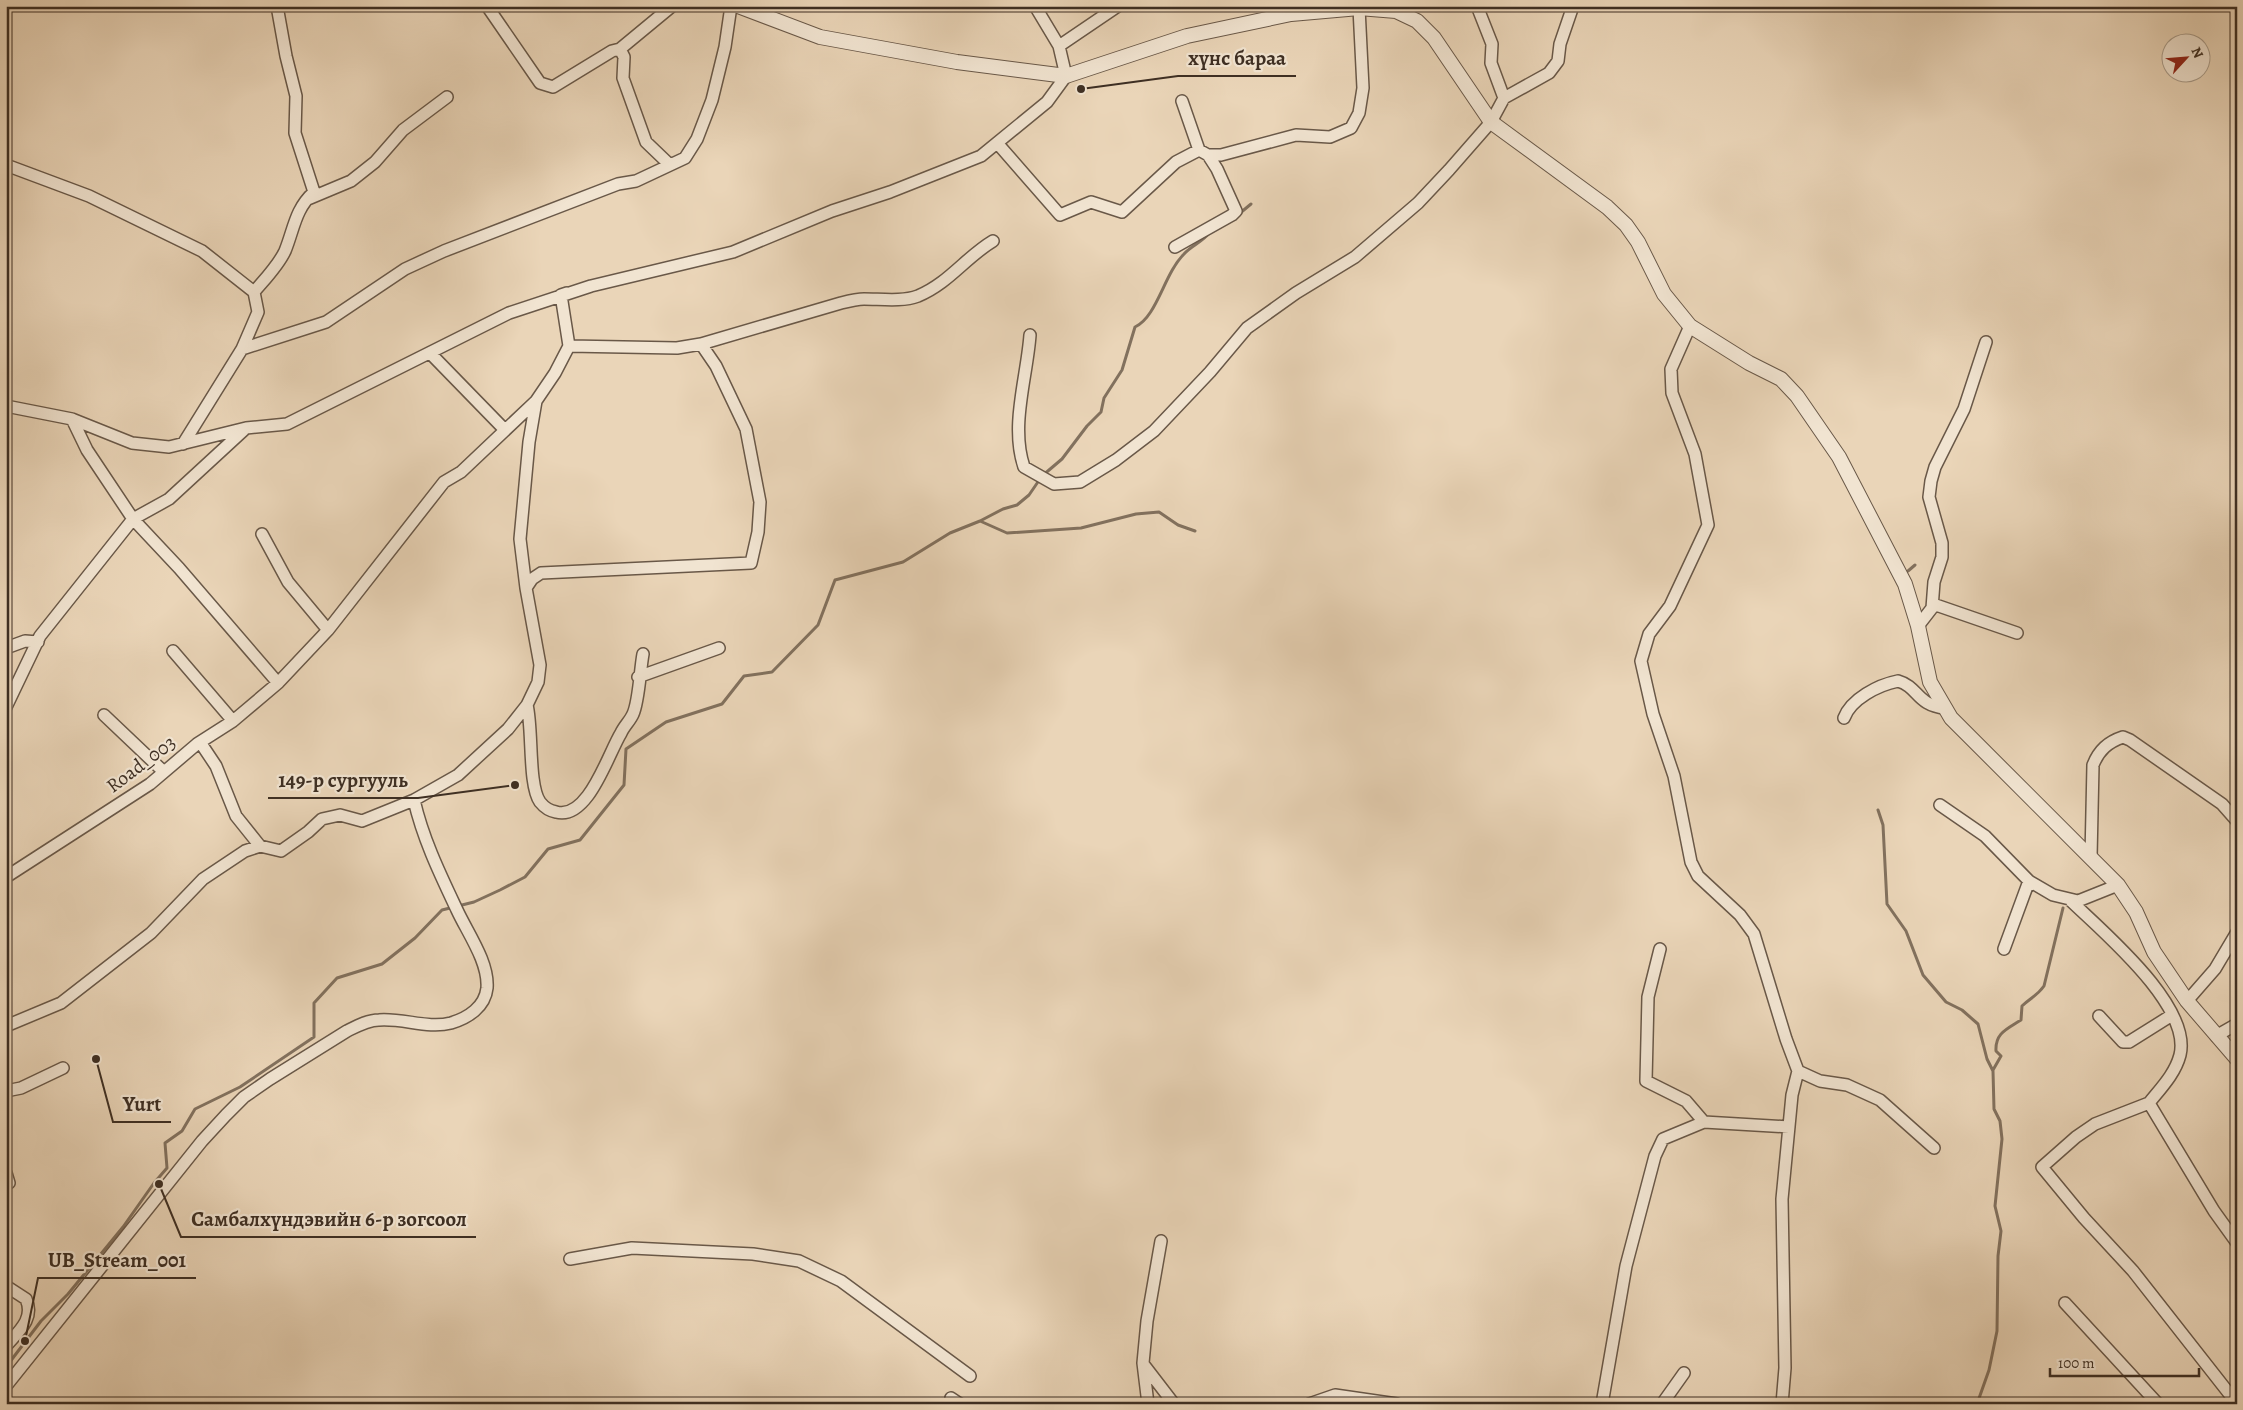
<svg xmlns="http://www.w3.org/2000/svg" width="2243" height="1410" font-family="Alegreya,serif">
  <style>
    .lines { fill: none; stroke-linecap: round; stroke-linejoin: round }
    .stream { stroke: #82715e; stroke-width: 3 }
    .minor-casing { stroke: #695848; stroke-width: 14 }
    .tertiary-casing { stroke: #695848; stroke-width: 16 }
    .minor { stroke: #f1e4d1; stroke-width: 11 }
    .tertiary { stroke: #f1e4d1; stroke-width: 14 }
    .labels { text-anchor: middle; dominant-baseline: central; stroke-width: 4.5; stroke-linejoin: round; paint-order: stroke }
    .street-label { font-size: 20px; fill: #3e2f23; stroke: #f1e4d1 }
    .leader { fill: none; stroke: #3e2f23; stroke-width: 2 }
    .callout-dot { fill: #3e2f23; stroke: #f1e4d1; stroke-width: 2 }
    .callout-label { font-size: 21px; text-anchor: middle; font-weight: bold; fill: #3e2f23; stroke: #f1e4d1; stroke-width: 4.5; stroke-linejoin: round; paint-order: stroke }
  </style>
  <rect width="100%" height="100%" fill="#ead5b8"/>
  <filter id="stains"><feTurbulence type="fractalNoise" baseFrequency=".004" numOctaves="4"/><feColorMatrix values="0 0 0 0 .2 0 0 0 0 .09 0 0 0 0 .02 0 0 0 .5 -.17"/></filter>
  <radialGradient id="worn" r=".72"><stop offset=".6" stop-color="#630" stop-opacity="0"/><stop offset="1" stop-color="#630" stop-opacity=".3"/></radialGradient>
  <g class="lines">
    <path class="stream" d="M1239,214L1251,204
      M980,521L1003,509L1017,505L1029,495L1042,476L1062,459L1087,426L1101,412L1104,398L1122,370L1135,327C1157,317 1164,274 1184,254C1192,245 1203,242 1210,232
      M1908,571L1915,565
      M1878,810L1883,825L1887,904L1906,931L1923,975L1946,1002L1962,1010L1978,1024L1987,1059L1993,1071L1994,1109L2000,1121L2002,1139L1995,1206L2001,1231L1998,1256L1997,1331L1989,1370L1977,1404
      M1993,1070L2001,1056L1996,1051C1995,1033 2007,1029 2021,1020L2022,1006C2030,998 2037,996 2044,986L2063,908
      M6,1367L41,1321L68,1294L123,1227L154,1183L167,1168L165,1143L182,1131L195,1109L240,1087L314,1037V1003L337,978L382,964L415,938L442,910L474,902L500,890L525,877L548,849L580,840L624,785L626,749L666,722L722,704L744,676L772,672L818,625L835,580L903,562L950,533L980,521L1007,533L1081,528L1136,514L1159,512L1178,525L1195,531"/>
    <g class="minor-casing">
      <path id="minor" d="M487,6L540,83L553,87L612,51L620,49L624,57L623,78L646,142L670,165
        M1477,6L1492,44L1491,63L1504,98
        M1059,46L1118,6
        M620,49L672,6
        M1182,101L1199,150
        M998,144L1060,215L1091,202L1122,212L1176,162L1199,150L1208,155H1221L1296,135L1330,137L1351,128L1359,113L1363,88L1359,8
        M6,165L89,196L202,251L254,292
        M308,199L351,181L375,162L403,130L447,97
        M1175,247L1232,215L1236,211L1217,169L1208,155
        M1690,326L1671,369L1672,393L1695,454L1708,525L1670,606L1649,634L1641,661L1653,714L1674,776L1691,862L1698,876L1740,915L1754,934L1786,1039L1798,1071L1792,1095L1782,1199L1785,1368L1782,1404
        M1030,335C1027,377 1010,426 1024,467L1054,484L1080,482L1116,460L1154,431L1210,372L1247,328L1296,293L1355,257L1418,203L1449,170L1491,122L1504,98L1549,73L1558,61L1560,44L1573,6
        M701,344L841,303C849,301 857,299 864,299C881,299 902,302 918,296C949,283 966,257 993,241
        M242,349L258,312L254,292C265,279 278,266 285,251C294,229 295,209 314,192L295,133L296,96L286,56L277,6
        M430,353L504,429
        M6,406L72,419
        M183,444L242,349L326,322L405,269L444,251L618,184L636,181L685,158L697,139L712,100L725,47L731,6
        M262,534L288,582L328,630
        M526,588L520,539L529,442L536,401
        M1933,604L2017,633
        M1918,626L1932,608L1934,582L1942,557V543L1929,497L1931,481L1935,467L1964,409L1986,342
        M6,648L25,641L38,642
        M173,651L233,721
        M638,677L719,648
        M278,683L179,568L133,519L87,450L72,419L132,443L169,447L246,428L287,424L509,313L591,286L733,252L832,211L890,192L981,156L1047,102L1066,76L1059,46L1035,6
        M527,705C533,729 528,785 540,802C544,807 550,811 556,812C588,821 608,754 621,733C624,726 630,721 633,714C639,701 640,670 643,654
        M6,707L40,636L133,519L169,499L245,429
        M104,715L164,772
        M1844,718C1851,699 1878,685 1898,681C1919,687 1916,705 1945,708
        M200,742L216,766L236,816L260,846
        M1940,805L1985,836L2029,881L2053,895L2078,901L2118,885
        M2091,857L2093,765C2099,750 2108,742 2123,737L2130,740L2222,804L2237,821
        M6,877L150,784L197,744L233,721L278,683L328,630L444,482L461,472L536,401L555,373L569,346L561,295L567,293
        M2071,901C2103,932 2192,1006 2180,1055C2175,1074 2161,1088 2149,1103
        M1660,949L1648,997L1646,1081L1686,1101L1704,1122L1789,1127
        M2004,949L2029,881
        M2187,1001L2215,969L2237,932
        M2099,1016L2123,1042H2129L2172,1015
        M6,1026L61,1003L151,933L203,879L245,851L260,846L281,851L308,832L322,819L340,815L362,821L414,800L458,775L508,729L527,705L538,682L540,665L526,588L532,579L541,573L751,563L758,532L760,502L746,429L716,366L701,344L677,348L569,346
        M2216,1036L2237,1024
        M1798,1071L1820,1081L1847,1085L1880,1100L1934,1148
        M6,1091L21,1088L63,1068
        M6,1173L9,1183
        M570,1259L632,1248L753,1254L799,1261L841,1281L970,1376
        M6,1286L26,1299C35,1319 18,1332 6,1346
        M2065,1303L2158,1404
        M1144,1365L1174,1404
        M6,1386L202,1141L226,1115L244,1097L270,1079L347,1031C357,1026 368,1020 379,1020C403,1018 428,1029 451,1023C468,1018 485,1007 487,988C489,962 467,932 457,910C440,874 423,839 414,800
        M951,1398L960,1404
        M2235,1401L2133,1271L2084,1218L2042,1167L2076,1137L2095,1124L2149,1103L2214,1211L2237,1243
        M1148,1404L1143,1363L1147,1321L1161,1241
        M1309,1404L1335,1395L1397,1404
        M1602,1404L1626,1266L1655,1156L1663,1139L1704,1122
        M1662,1404L1684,1373"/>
    </g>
    <g class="tertiary-casing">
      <path id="tertiary" d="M738,6L820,37L957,62L1066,76L1187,36L1291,14L1359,8L1396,11L1417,21L1434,38L1491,122L1607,207L1626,225L1638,242L1664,294L1690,326L1749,363L1781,379L1797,396L1839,457L1905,584L1918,626L1930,682L1951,718L2118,885L2136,912L2154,952L2187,1001L2237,1059
        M2231,1404L2237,1399"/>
    </g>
    <use href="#minor" class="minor"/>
    <use href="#tertiary" class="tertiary"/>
  </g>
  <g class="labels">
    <g class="street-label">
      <text transform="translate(141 764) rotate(-37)">Road_003</text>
    </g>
  </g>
  <path class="leader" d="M1081 89L1178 76H1296M515 785L418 798H268M96 1059L113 1122H171M159 1184L181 1237H476M25 1341L38 1278H196"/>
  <g class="callout-dot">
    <circle cx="1081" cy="89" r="5"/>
    <circle cx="515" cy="785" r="5"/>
    <circle cx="96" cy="1059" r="5"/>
    <circle cx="159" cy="1184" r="5"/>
    <circle cx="25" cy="1341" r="5"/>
  </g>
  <g class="callout-label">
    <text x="1237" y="65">хүнс бараа</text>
    <text x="343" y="787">149-р сургууль</text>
    <text x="142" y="1111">Yurt</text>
    <text x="329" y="1226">Самбалхүндэвийн 6-р зогсоол</text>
    <text x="117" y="1267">UB_Stream_001</text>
  </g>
  <rect width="2243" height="1410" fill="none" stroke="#ead5b8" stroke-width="25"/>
  <rect x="8" y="8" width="2228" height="1395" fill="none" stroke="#3e2f23" stroke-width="2.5"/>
  <rect x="12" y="12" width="2218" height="1385" fill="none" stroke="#3e2f23"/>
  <g transform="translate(2186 58) rotate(64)"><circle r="24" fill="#f1e4d1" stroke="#a99c8b"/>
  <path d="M0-4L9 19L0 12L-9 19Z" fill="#8f2418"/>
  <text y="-8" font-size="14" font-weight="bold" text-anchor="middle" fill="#3e2f23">N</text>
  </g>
  <path d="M2050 1368v8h149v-8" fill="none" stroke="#3e2f23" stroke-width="2.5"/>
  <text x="2058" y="1368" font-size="15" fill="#3e2f23" stroke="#f1e4d1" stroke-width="4" paint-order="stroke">100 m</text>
  <rect width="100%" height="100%" filter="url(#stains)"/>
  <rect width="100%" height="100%" fill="url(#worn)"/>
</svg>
